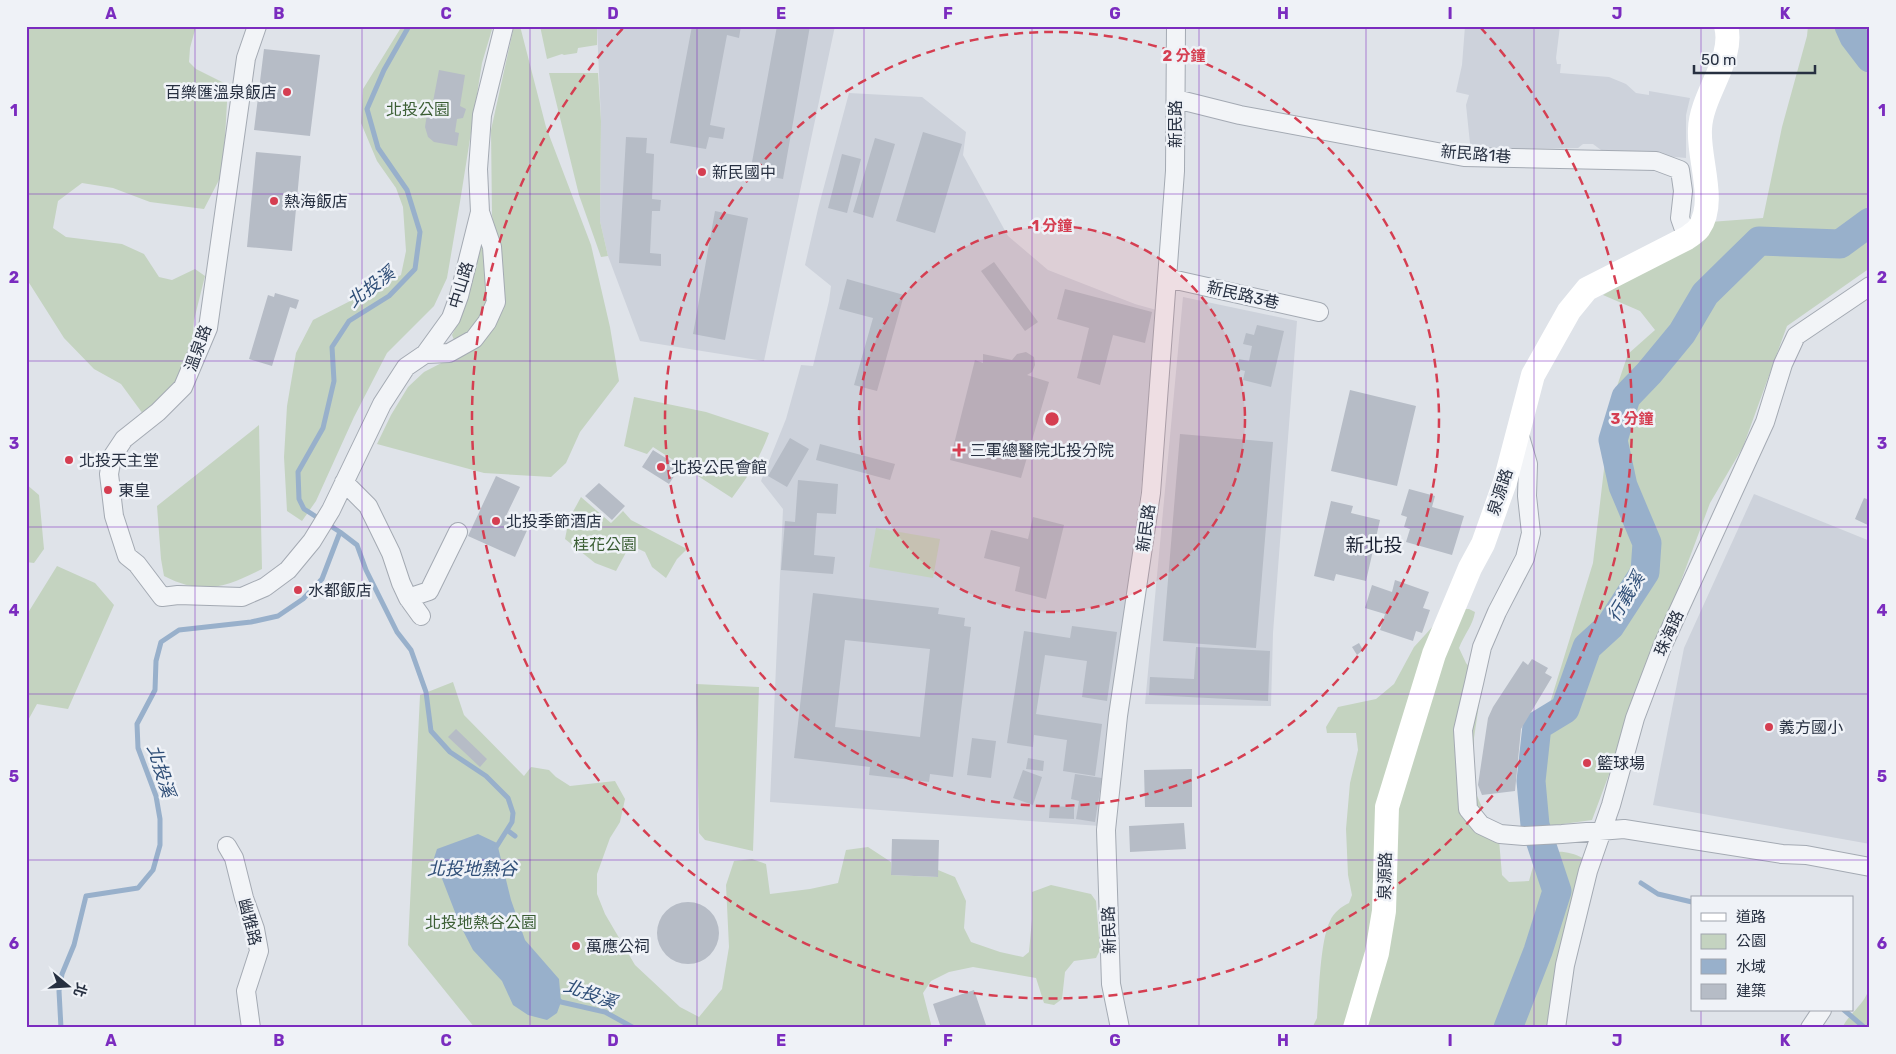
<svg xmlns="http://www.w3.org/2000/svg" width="1896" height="1054" font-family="Rubik,'Noto Sans TC',sans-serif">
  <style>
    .built { fill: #cdd2db }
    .green { fill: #c4d3c0 }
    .water { fill: #98b0cb }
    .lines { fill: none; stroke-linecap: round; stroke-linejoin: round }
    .stream { stroke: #98b0cb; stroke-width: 5 }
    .river { stroke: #98b0cb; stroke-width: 29 }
    .building { fill: #b6bcc6; fill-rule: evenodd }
    .street-casing { stroke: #a4aab3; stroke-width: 20 }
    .street { stroke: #f2f4f7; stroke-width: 18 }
    .secondary { stroke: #fff; stroke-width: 24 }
    .grid { fill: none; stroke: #7b2cbf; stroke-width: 1; stroke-opacity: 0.55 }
    .ring { fill: none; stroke: #d53e51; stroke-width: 2.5; stroke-dasharray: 9 6 }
    .poi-dot { fill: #d53e51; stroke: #eff2f7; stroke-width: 2 }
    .labels { text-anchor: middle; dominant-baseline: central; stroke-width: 5; stroke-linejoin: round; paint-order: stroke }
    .poi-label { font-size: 16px; fill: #273041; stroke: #eff2f7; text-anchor: start }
    .park-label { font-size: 16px; fill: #3b5e34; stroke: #eff2f7 }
    .street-label { font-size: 16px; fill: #273041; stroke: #eff2f7 }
    .water-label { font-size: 18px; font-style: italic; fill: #2f4e77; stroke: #eff2f7 }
    .quarter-label { font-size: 19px; fill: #1a2132; stroke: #eff2f7 }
    .centre { fill: #d53e51; stroke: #eff2f7; stroke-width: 2.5 }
    .ring-label { font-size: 15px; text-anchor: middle; font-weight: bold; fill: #d53e51; stroke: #eff2f7; stroke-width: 5; stroke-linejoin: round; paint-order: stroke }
    .neatline { fill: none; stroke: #7b2cbf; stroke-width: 2 }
    .grid-label { font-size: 16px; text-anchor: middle; font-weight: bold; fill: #7b2cbf }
  </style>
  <rect width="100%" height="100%" fill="#dfe3e9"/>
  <path class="built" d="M597,26H835L764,361L640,341L608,256L600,221L601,121Z
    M1465,26H1560L1556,58L1557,64H1561L1560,73L1609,77L1626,84L1636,93L1649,95V91L1690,98L1686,115V158L1601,150L1593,144H1583L1578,148L1517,149L1471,153L1466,105L1469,95L1456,92L1462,65Z
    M849,93L922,97L966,132L963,155L1008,236L1048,270L1135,304L1160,311L1134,554L1123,618L1100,826L770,802L783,509L761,481L786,419L801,365L813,366L829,301L831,286L805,265L818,209Z
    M1183,297L1297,321L1273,633L1271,706L1145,704Z
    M1754,494L1870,541V844L1653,805L1684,648Z"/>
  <path class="green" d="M26,26H196L190,48L189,62L196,69L228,85L225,138L220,178L204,209L150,202L113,188L82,183L58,201L53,228L66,237L122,244L144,254L159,277L172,280L195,269L205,276L194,320L192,347L174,389L143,414L121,384L94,369L64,338L26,278Z
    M402,26H493L482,63L460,202L447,278L434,306L387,353L354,417L316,501L302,521L287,511L284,457L287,406L296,353L313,320L401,275L406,251L403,207L396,188L377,161L361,123L363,89Z
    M514,26H520L546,127L591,245L610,327L619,381L580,432L566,463L551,477L484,473L377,444L391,415L408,387L424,372L484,341L504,308L502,271L492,215L491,130Z
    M540,26H597V45L578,48L577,53L564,55L562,54L547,59Z
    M1808,26H1870V268L1787,326L1743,447L1710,503L1592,820L1527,829L1528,742L1546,716L1593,563L1612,401L1628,354L1655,330L1640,311L1603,295L1698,241L1710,222L1763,218L1782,127L1807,36Z
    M549,73H598L601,121L600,221L608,256L601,257L579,195Z
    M481,245L486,251C487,263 492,288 490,298C487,317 472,331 457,341L454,340L452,335C467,308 472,278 478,248Z
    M634,397L706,412L769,433C759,460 749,475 732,498L653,447L647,454L624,446Z
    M259,425L262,569C226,587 203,596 164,576L161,559L157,506Z
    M26,484L39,495L44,549L34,563L26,562Z
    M581,497L611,523L623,511L631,520L687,549L677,559L666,578L652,567L645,552L630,545L616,571L595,563L565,539L569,519Z
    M876,528L940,539L933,578L869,567Z
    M57,566L95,583L114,605L68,709L37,704L26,724V616Z
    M1460,609H1469L1475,612C1473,625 1464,635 1459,648L1466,663L1482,683L1474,738V789L1481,805L1486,831L1499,840L1502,875L1509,882L1529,881L1536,856C1554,851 1566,849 1584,859L1551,1028H1312L1317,1018C1319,994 1320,941 1330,921C1334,912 1341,907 1349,903L1352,895L1348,875L1346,829L1350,783L1358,750L1356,733H1327L1326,727L1338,707L1376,699L1394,684L1414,647L1435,624Z
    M453,682L464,715L524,776L531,767L549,770L556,777L570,786L615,781L625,799L620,822L610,838L597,874V894L605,914L635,965L680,1007L699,1017L722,989L729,947L726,885L734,861L752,859L766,864L770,894L810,889L838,883L846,850L868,847L891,862V875L937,877L938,870L955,877L966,901L964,928L971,942L1000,952L1023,957L1029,952L1032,919V892L1051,885L1091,894L1096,901L1100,950L1096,958L1074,961L1065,972L1062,999L1054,1005L1044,1003L1036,978L973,967L949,972L931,981L923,993L932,1028H475L408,945L420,695Z
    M696,684L759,687L753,851L705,840L699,833Z
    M1867,994L1870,996V1028H1842C1849,1014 1860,1008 1867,994Z"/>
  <path class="water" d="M478,834L497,843L511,900L525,940L559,979L561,1002L557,1013L547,1020L528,1015L513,1005L502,981L473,950L460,925L434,858L437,849Z"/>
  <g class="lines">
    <path class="stream" d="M409,26L384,70L367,109L378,148L407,190L420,232L415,269L389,296L349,321L332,347L334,381L323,428L298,472L299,499L304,509L340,532L357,545L366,570L397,632L411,650L426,692L431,731L450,752L486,776L508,798L513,813L512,822L495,849
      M1854,37L1870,38
      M1535,825L1545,827
      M507,830L515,836
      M1641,883L1658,894L1692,902
      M556,998L561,1002L605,1012L634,1028
      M1844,1010L1865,1028
      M61,1028L59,991L62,974L74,945L86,896L138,888L153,870L160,845V819L156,796L138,748L137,724L155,690L156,661L161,642L179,630L251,622L278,616L303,599L322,579L340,532"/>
    <path class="river" d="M1849,26L1854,37L1870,58
      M1508,1028L1538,951L1557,891L1535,825L1531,781L1537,726L1565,709L1587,647L1610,626L1645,572L1647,543L1623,486L1613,440L1626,397L1649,373L1682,333L1705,294L1759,241L1840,244L1870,222"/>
  </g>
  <path class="building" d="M622,26H649L648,29L621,28Z
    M692,26H741L739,38L727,35L710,125L725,128L723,139L709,137L706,149L670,143Z
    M777,26H810L783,179L750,173Z
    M264,49L320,55L310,136L254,130Z
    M439,70L465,75L460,106L466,109L463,118L457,119L455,132L459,133L457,146L434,142L428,137L425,127L428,107H432Z
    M923,132L962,144L935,233L896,221Z
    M626,137L647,138L646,153L654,154L652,199L661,200L660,211H652L650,253L661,254V266L619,263Z
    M875,138L895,144L873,218L853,212Z
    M256,152L301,156L292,251L247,247Z
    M842,154L861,159L847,213L828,208Z
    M715,211L748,218L725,340L693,334Z
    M994,262L1038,322L1025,331L981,271Z
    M847,279L904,295L877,391L854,385L873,318L839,309Z
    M1065,289L1152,312L1145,343L1113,335L1100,385L1077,378L1089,328L1057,319Z
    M275,293L299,300L296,309L290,307L272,366L249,359L268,295L274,297Z
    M1257,325L1284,331L1271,387L1243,380L1245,371L1237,369L1239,359L1249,361L1252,346L1243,344L1246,333L1254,335Z
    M1026,352L1034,357L1035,365L1032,372L1027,375L1049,382L1021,478L950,460L975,360L983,363V354L1012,360L1017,354Z
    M1350,390L1416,406L1397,486L1331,471Z
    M1180,434L1273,442L1256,648L1163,641Z
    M790,438L809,449L787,487L768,476Z
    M820,444L895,464L890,480L816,460Z
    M653,450L680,467L669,484L642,467Z
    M496,476L520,487L506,516L529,526L515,557L468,536Z
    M798,480L838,484L836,514L817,513L814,555L835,557L833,574L781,570L785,521L795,522Z
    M599,483L625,506L612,520L585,496Z
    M1409,489L1435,496L1432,507L1464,516L1452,555L1406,542L1410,529L1404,527L1407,517L1401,515Z
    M1864,498L1870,500V526L1855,519Z
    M1331,501L1353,506L1351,513L1380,520L1366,581L1336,574L1334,581L1314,576Z
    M1033,517L1064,525L1046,599L1015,591L1020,567L984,558L991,530L1028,539Z
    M1395,580L1429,592L1423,608L1430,610L1422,633L1416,631L1413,641L1380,630L1385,614L1365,608L1372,585L1392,592Z
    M813,593L939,608L938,614L965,618L964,626L971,627L953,777L930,774L929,782L869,775L870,767L794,758ZM845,640L930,649L920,737L835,727Z
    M1072,626L1117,632L1107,701L1082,697L1087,661L1045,655L1036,714L1102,724L1095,776L1063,771L1067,740L1034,735L1033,747L1007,743L1024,631L1070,638Z
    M1359,643L1363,650L1357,655L1352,647Z
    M1196,647L1270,651L1268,701L1149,695L1150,677L1194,679Z
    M1532,659L1548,668L1545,673L1552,677L1521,729L1515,791L1482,795L1478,785L1488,718L1493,707L1523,661L1528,665Z
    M456,729L487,759L480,767L448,737Z
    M972,738L996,741L991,778L967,775Z
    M1028,758L1044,761L1043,771L1026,769Z
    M1192,769V807H1145L1144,770Z
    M1023,770L1042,777L1033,805L1013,798Z
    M1075,774L1102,778L1095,822L1076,819L1079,801L1071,799Z
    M1050,806L1074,807V819L1049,818Z
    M1184,823L1186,849L1130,852L1129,826Z
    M892,839L939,840L938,877L891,875Z
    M657 933a31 31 0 1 1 62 0a31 31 0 1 1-62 0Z
    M974,990L987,1028H941L933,1004Z"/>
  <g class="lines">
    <g class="street-casing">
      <path id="street" d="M257,26L246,58L208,328L183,387L158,412L124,439L112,457L109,474L114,516L127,556L137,564L162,597L178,595L242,597L265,587L288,570L312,541L331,510L382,404L406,367L425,354L451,318L459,296L480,212L478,169L482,115L504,26
        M1176,99L1240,115L1464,157L1656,161L1680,170L1683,191L1680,218L1687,238
        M1167,278L1319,312
        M425,354L449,353L474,339L487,322L496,302L492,247L480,212
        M1518,430L1528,464L1527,496L1531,533L1525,558L1497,612L1482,647L1474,683L1463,730L1468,809L1481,825L1500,834L1524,836L1562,834L1624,829L1782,854L1806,855L1870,867
        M344,482L368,506L391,553L401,583L408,598L421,616
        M408,598L429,591L458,532
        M227,846L234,858L244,898L255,929L259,951L246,991L251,1028
        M1120,1028L1111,984L1106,830L1118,716L1151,493L1175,171L1176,26
        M1556,1028L1565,965L1588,871L1611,805L1635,718L1662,647L1765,422L1783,364L1796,336L1870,286
        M1810,1028L1822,1010"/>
    </g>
    <use href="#street" class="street"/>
    <path class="secondary" d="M1355,1028L1377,953L1384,911L1387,807L1434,654L1470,568L1483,544L1505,482L1533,375L1569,311L1587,289L1687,238C1691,235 1696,232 1699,228C1717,202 1698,159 1700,129C1701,95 1735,59 1726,26"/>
  </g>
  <path class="grid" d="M195,26V1028M362,26V1028M530,26V1028M697,26V1028M864,26V1028M1032,26V1028M1199,26V1028M1366,26V1028M1534,26V1028M1701,26V898M26,194H1870M26,361H1870M26,527H1870M26,694H1870M26,860H1870M1701,1010V1028"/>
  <circle cx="1052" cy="419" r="193" fill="#d53e51" fill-opacity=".12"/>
  <g class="ring">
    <circle cx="1052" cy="419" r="193"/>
    <circle cx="1052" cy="419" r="387"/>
    <path d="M1480 27A580 580 0 1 1 624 27"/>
  </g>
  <g class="poi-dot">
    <circle cx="287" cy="92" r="5"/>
    <circle cx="702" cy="172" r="5"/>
    <circle cx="274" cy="201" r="5"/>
    <path d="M956.5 442.5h5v5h5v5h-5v5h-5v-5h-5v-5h5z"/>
    <circle cx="69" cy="460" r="5"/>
    <circle cx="661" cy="467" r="5"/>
    <circle cx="108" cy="490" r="5"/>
    <circle cx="496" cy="521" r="5"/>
    <circle cx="298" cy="590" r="5"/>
    <circle cx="1769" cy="727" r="5"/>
    <circle cx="1587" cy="763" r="5"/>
    <circle cx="576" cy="946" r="5"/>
  </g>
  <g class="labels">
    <g class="poi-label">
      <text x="277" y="92" text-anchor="end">百樂匯溫泉飯店</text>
      <text x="712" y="172">新民國中</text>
      <text x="284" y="201">熱海飯店</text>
      <text x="970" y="450">三軍總醫院北投分院</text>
      <text x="79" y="460">北投天主堂</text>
      <text x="671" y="467">北投公民會館</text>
      <text x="118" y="490">東皇</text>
      <text x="506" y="521">北投季節酒店</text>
      <text x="308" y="590">水都飯店</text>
      <text x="1779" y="727">義方國小</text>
      <text x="1597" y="763">籃球場</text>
      <text x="586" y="946">萬應公祠</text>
    </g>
    <g class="park-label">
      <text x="418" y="109">北投公園</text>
      <text x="605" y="544">桂花公園</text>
      <text x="481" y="922">北投地熱谷公園</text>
    </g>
    <g class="street-label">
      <text transform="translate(1175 124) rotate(-90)">新民路</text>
      <text transform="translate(1476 154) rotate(5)">新民路1巷</text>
      <text transform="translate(461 285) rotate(-73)">中山路</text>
      <text transform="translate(1243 295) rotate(13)">新民路3巷</text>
      <text transform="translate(198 348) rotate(-70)">溫泉路</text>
      <text transform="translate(1500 492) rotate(-72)">泉源路</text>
      <text transform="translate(1146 528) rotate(-82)">新民路</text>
      <text transform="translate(1669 633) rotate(-66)">珠海路</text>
      <text transform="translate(1385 876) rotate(-89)">泉源路</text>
      <text transform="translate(250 922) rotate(76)">幽雅路</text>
      <text transform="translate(1109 930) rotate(-92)">新民路</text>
    </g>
    <g class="water-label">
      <text transform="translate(371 287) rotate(-37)">北投溪</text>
      <text transform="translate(1626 597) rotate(-59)">行義溪</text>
      <text transform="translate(161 771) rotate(73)">北投溪</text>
      <text x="472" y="869">北投地熱谷</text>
      <text transform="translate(590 994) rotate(20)">北投溪</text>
    </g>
    <g class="quarter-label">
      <text x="1374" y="545">新北投</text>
    </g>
  </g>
  <circle cx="1052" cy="419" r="8" class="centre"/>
  <g class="ring-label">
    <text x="1184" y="61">2 分鐘</text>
    <text x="1052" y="231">1 分鐘</text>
    <text x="1632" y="424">3 分鐘</text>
  </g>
  <rect width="1896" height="1054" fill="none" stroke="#eff2f7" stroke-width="55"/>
  <rect x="1691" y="896" width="162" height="115" fill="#eff2f7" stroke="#9fa4ae"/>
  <rect x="1701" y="913" width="25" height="8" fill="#ffffff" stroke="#9fa4ae"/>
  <text x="1736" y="922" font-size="15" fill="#273041">道路</text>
  <rect x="1701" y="934" width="25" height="15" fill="#c4d3c0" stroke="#9fa4ae"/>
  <text x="1736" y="946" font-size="15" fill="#273041">公園</text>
  <rect x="1701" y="959" width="25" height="15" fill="#98b0cb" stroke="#9fa4ae"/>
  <text x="1736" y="972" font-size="15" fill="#273041">水域</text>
  <rect x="1701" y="984" width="25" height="15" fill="#b6bcc6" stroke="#9fa4ae"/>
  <text x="1736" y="996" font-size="15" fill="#273041">建築</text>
  <g transform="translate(68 986) rotate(108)" stroke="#eff2f7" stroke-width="4" paint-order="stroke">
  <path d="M0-4L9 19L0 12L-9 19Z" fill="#273041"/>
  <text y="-8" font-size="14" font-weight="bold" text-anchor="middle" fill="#273041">北</text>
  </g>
  <path d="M1694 65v8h121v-8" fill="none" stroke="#273041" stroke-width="2.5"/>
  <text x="1701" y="65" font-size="15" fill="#273041" stroke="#eff2f7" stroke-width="4" paint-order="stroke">50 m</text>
  <rect x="28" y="28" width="1840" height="998" class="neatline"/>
  <g class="grid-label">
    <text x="111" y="19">A</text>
    <text x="279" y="19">B</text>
    <text x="446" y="19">C</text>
    <text x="613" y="19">D</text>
    <text x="781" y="19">E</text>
    <text x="948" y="19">F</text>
    <text x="1115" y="19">G</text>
    <text x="1283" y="19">H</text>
    <text x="1450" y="19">I</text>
    <text x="1617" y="19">J</text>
    <text x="1785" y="19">K</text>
    <text x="14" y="116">1</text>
    <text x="1882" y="116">1</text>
    <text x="14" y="283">2</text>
    <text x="1882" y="283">2</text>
    <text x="14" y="449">3</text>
    <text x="1882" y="449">3</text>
    <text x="14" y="616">4</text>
    <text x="1882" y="616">4</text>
    <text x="14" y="782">5</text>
    <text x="1882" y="782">5</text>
    <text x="14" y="949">6</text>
    <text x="1882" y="949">6</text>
    <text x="111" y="1046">A</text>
    <text x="279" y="1046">B</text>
    <text x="446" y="1046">C</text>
    <text x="613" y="1046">D</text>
    <text x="781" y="1046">E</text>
    <text x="948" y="1046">F</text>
    <text x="1115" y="1046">G</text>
    <text x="1283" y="1046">H</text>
    <text x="1450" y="1046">I</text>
    <text x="1617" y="1046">J</text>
    <text x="1785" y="1046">K</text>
  </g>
</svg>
